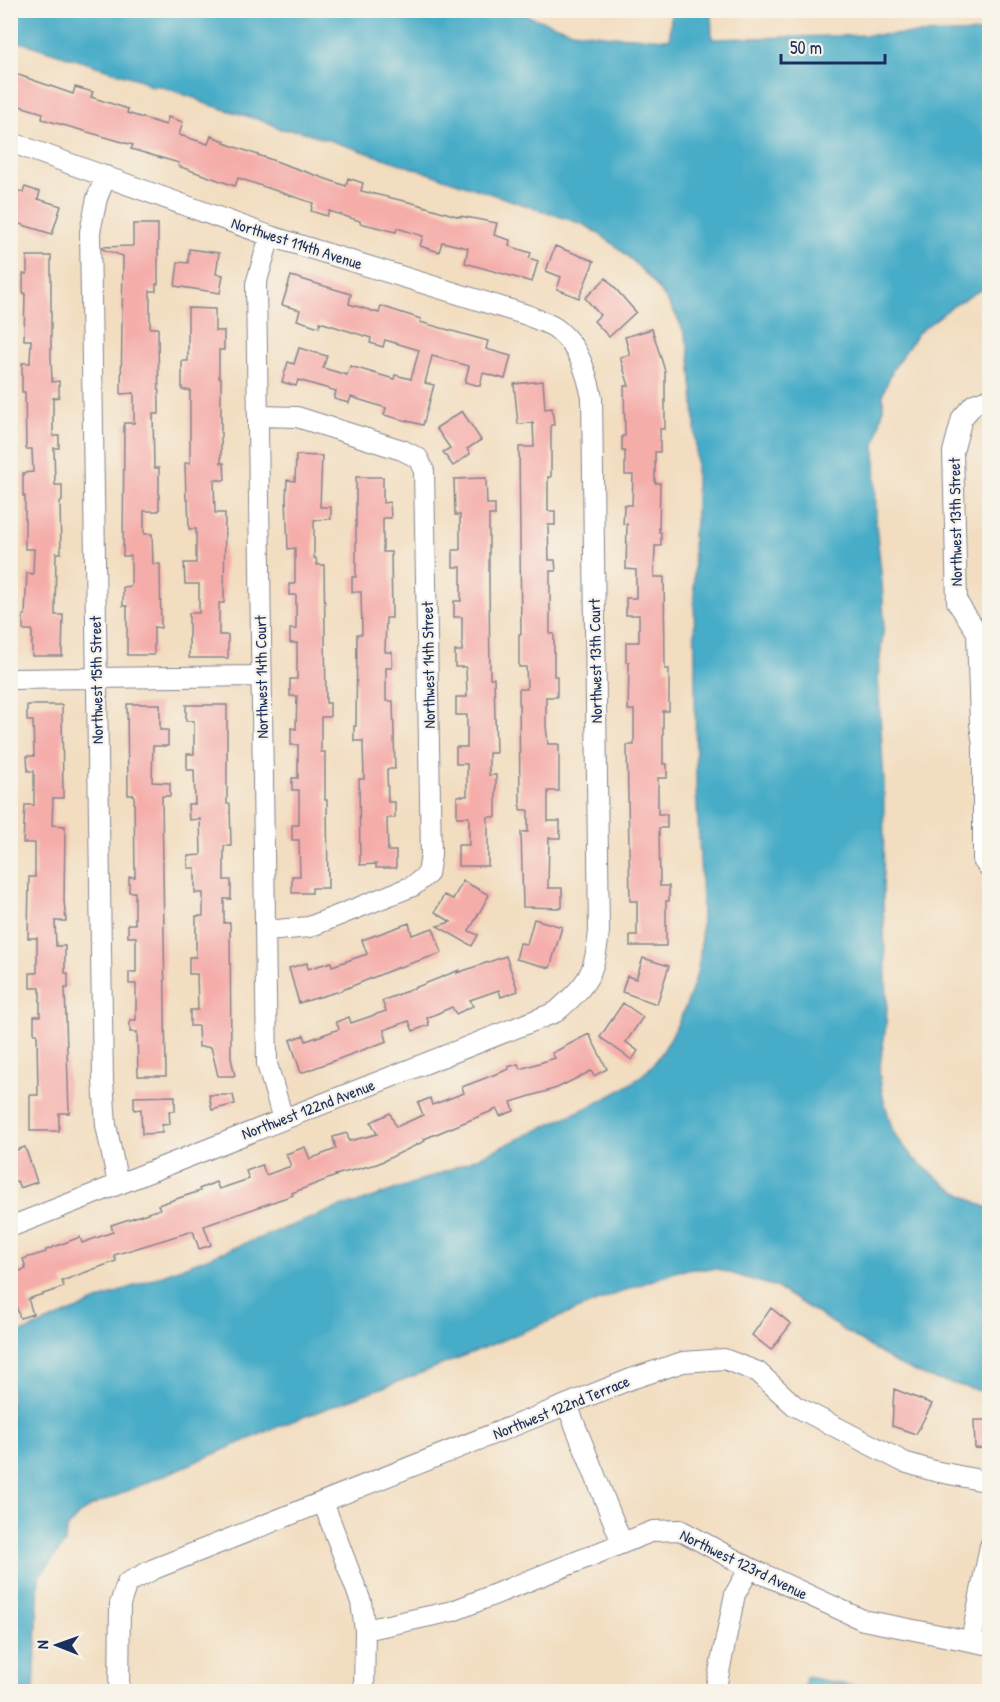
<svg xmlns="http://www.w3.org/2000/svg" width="1000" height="1702" font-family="'Patrick Hand',sans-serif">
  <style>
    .water { fill: #47acc7; stroke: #316e92; stroke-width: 1.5 }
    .building { fill: #f5adaa }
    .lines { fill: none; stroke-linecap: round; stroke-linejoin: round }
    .minor-casing { stroke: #86868f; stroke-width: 22 }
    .minor { stroke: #fff; stroke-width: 20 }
    .labels { text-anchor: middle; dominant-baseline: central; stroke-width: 4.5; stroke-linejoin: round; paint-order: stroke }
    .street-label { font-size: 16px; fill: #1b2f5e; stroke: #f7f3e8 }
  </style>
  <rect width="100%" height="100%" fill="#f7f3e8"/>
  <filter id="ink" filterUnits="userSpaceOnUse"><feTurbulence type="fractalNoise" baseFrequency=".0167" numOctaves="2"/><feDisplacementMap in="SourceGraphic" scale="12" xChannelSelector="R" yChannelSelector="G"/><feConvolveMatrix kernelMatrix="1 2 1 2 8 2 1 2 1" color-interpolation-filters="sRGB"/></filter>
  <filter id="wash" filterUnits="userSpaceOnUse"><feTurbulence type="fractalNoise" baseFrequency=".008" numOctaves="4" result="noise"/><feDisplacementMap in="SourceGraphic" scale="24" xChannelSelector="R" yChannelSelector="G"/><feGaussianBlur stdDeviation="1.35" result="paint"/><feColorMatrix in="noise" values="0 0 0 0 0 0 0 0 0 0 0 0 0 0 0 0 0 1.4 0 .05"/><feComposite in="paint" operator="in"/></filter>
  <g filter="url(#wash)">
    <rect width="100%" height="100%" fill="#f2ddc0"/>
    <path class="water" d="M11,10H510L572,31L611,36L670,39L671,11L711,10L712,39L989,32V285L954,305L918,333L893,369L883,393V409L875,446L876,525L882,581L884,623L878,676L884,785L883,904L887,1002L886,1025L879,1073L883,1097L893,1132L913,1158L950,1188L989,1209V1393L927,1377L894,1362L776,1287L717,1269H694L678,1271L631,1288L424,1372L282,1425L92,1506L80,1514L70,1525L66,1531L65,1543L39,1576L34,1691H11V1337L126,1289L348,1204H355C384,1193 412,1184 441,1173C479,1158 516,1140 553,1123C583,1109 624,1093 648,1070C671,1047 697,987 700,955C705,899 698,840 696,783C695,699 695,616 693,533L696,524C696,476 697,428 692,381C691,366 690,349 685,335C669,291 625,248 585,225L350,147L301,131L280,129L270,123L204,103L197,99L157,85L153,87L145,83L144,81L17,41V38L11,36Z
      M806,1677L880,1691H883H804Z"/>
    <g id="blocks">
      <path class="building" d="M10,72L73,94L75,87L93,92L91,97L128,109L127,113L166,125L168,117L183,122L179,135L208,144L211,136L225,141L224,143L346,186L348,178L363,183L361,191L413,203L460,217V216L497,223L494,235L510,240L509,246L531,253L529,258L538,261L532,282L465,263L468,248L442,242L439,252L420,246L423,236L397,228L396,232L360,223V221L329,211L327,216L311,211L313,203L238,178L235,186L178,166L179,163L131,149L133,145L42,119L43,113L10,103Z
        M25,187L40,192L38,199L61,206L52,234L10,221V189L23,192Z
        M133,224H158V284H156V291H150V328H158V330L159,414H153L154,468H159V511H144V534H152L153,564H160L161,628L154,627V655H127V606H123V587L131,586V556H123L124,423H134V393L121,394L123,256L102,249V247L133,246Z
        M555,246L594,261L579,298L557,289L561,277L546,271Z
        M189,249L219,253L216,274L223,275L220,293L175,286L178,262L188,263Z
        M27,256H51V356L52,382L59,381V397L53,398V436H59V448H54L55,485H62V501L60,502L61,553H56L55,615H63L62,656H32V630H23V615H25L27,573L33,574L34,549H25V496H23V473L33,472L32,449H26L25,392H22V363H30L31,340H24L25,293H23V274H27Z
        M291,276L351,294L349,304L379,313L381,306L421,319L420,322L488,341L486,349L511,356L505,379L483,373L480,386L465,382L469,366L432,356L425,383L434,385L423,425L384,415L386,408L351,397L349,403L334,399L336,391L298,380L296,386L282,382L288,362L294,364L299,348L327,356L323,368L347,375L350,366L394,379L395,375L411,379L419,350L385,340L383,347L370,343L371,338L320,322L319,327L297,320L300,310L282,305Z
        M606,278L636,312L609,337L594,321L600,315L585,298Z
        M188,308L215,309V331H224V350H219V378H221V463H224L225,480H214L215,513H225L224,603H219V635H228V658H189V613H199V584H185L184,563H196V529H189L188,500H186L185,463H190V390H182V361H188Z
        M652,329L665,371V429H660V452H655V483H660L659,532H661V546H655L654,577H664L665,669H669V711H663V764H667V778H658V814H667V828H659L660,886H669V901H666V946H630V935H637V901H630L627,745H634V710H628L629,662H626V642H639V615H626V598H636V570L626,569L627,524H623L624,505H632L633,475H625V451H622V436H625L624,386H629L620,357L630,355L625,337Z
        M543,381L545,409L552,408L554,425H551V477H548V511H555V525H548L549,560H555L556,571H550V634H554V676H557V697H546V726L548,744H559V791H548V821H560V838H549L548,888H562V908L523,907L521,832H528V810H520L519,689H527L526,667H519V634H521L519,447H534L533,423L518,424L514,384Z
        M462,411L481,440L467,449L470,454L453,466L443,452L450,448L436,428Z
        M296,455L322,456L320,507H331V519L314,520V558H316L317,565H324L326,703H330V717H321V752H325V800H327L328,888H312V893H292V876H300L299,840H292V825H299V790H292V778H298V745H291V728L296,729L297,696H290V679H297V643H290V629H296V595H289V584H295V548L288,549L286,498L287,480L295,481Z
        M356,477H383V503L390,502L391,518H383V552H391L392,618H386L385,652H392V668H386V701H393L395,769H387L388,802H395V818H387L388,851H396V868H376V864L360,865L359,779H364L363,741H354V726H356L357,634H362L361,592H352V577H356Z
        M486,478L487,504H495V515H489V582L490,678H494L496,753H489V775H496V817H488V866H458V845H469V817H457V796H467V764H456V747H467V715H456V697H467L466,667H455V651H462V617H454V601H461V567H453V550H460V515H455L454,479Z
        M127,704H160V730H168V746H153L152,782L170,783V796H162L166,1076H138L137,1032H130V1020H136V984H129V972H136V937H128V924H135V892H129V877H135L134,795H128Z
        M27,705H62L63,798H53L52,825L65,826L64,901L66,921H55L56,946H65V973H68V988H65L69,1113H59V1131H30V1095H38L37,1034H34V1016H40V988H30V973H37V938H28L29,877H35V843H23L25,805H34V771H28L27,756H34L33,721H27Z
        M186,705H227V804H230L231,846H224V880H231V899H224V923H230L231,1058L235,1076H218L211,1047H199L198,1026H190V1010H198L197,974H189V957H196V916H203V893H195V868H188V856L201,855L200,819L189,820L188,804H195L194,770H187V754H194V721H186Z
        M463,881L489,895L469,931L478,935L472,946L437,926L451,922L435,912L444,895L453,899Z
        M534,919L562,927L550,968L516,959L520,943L527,944Z
        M409,923L412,935L433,928L442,953L394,969L340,991L299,1003L289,968L307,963L308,969L331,962L332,966L367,954L362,940Z
        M506,956L518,991L501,997L499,990L470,1000L473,1006L456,1014L452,1007L427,1018L429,1025L413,1031L409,1021L384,1030L387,1041L301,1073L290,1040L304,1035L306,1041L339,1029L336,1022L349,1017L351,1023L386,1011L382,1001L459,970L457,973Z
        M643,958L669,966L657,1004L622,992L627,976L636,979Z
        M623,1003L643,1017L626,1042L638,1051L632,1060L600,1037Z
        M589,1034L607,1069L594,1076L591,1071L557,1088L511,1102L514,1111L500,1116L497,1109L424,1139L425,1141L377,1164L335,1175L336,1176L292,1193L293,1195L204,1226L211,1245L199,1249L193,1231L114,1255L116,1261L62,1281L64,1287L28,1299L33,1314L20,1318L15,1303L10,1304V1274L26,1269L23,1259L46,1252V1250L80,1237L82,1243L113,1232L111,1225L160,1209L158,1205L200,1191L199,1189L216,1182L219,1189L249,1179L246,1171L262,1165L266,1175L291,1166L286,1154L305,1147L310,1159L336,1149L333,1137L347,1133L349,1141L377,1134L371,1122L390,1113L396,1127L423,1115L418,1103L430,1098L432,1105L464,1093L462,1087L509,1069L508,1067L518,1064L520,1069L555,1058L552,1053Z
        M209,1095H233L235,1104L212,1110Z
        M175,1096V1111H169L170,1124L162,1125V1133L142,1134L141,1109L134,1110V1097Z
        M25,1147L37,1182L20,1188L17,1181L10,1184V1152Z
        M771,1308L791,1324L771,1350L752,1335Z
        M894,1389L932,1404L916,1434L892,1426Z
        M974,1420H990V1449L975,1448Z"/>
    </g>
  </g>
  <g filter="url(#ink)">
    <use href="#blocks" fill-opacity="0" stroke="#86868f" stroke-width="1.5"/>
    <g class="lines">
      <g class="minor-casing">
        <path id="minor" d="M10,142L270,236L527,315C537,320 550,323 558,330C579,347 587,373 592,398L599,931C595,974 588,984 556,1012L10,1227
          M106,176L97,198L90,232L103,1081L106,1125L118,1184
          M270,236L256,284L267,1064L283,1119
          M990,398L974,404L962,418L953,452L957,602L977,632L980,724L983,746V860L990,869
          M259,416L297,417L402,450L418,458L424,471L431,855L428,874L413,886L309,927L267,931
          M10,679L261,676
          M567,1405L622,1543
          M323,1502L361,1602L365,1630L364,1692
          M365,1630L453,1611L653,1531L680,1530L750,1568L863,1620L990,1645
          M971,1641L990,1546
          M119,1692L120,1604L127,1583L154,1569L631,1379L683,1362L724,1359L758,1372L795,1406L904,1462L934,1471L990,1482
          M715,1692L735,1594L750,1568"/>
      </g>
      <use href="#minor" class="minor"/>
    </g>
  </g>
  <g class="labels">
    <g class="street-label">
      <text transform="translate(297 243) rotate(18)">Northwest 114th Avenue</text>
      <text transform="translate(955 522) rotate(-91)">Northwest 13th Street</text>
      <text transform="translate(595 661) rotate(-91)">Northwest 13th Court</text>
      <text transform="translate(428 665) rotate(-91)">Northwest 14th Street</text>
      <text transform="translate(261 677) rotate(-91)">Northwest 14th Court</text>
      <text transform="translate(96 680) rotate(-91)">Northwest 15th Street</text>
      <text transform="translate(308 1109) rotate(-21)">Northwest 122nd Avenue</text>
      <text transform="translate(561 1407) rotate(-22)">Northwest 122nd Terrace</text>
      <text transform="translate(744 1564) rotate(26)">Northwest 123rd Avenue</text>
    </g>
  </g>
  <rect width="1000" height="1702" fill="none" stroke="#f7f3e8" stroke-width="36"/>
  <g transform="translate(57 1645) rotate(271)" stroke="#f7f3e8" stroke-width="4.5" paint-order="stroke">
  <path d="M0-4.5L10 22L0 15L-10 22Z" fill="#1b2f5e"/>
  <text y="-9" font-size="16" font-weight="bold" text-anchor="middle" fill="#1b2f5e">N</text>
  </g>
  <path d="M781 54v9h104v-9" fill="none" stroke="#1b2f5e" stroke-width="3"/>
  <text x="790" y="54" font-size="18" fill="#1b2f5e" stroke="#f7f3e8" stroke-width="4.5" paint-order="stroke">50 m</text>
</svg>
